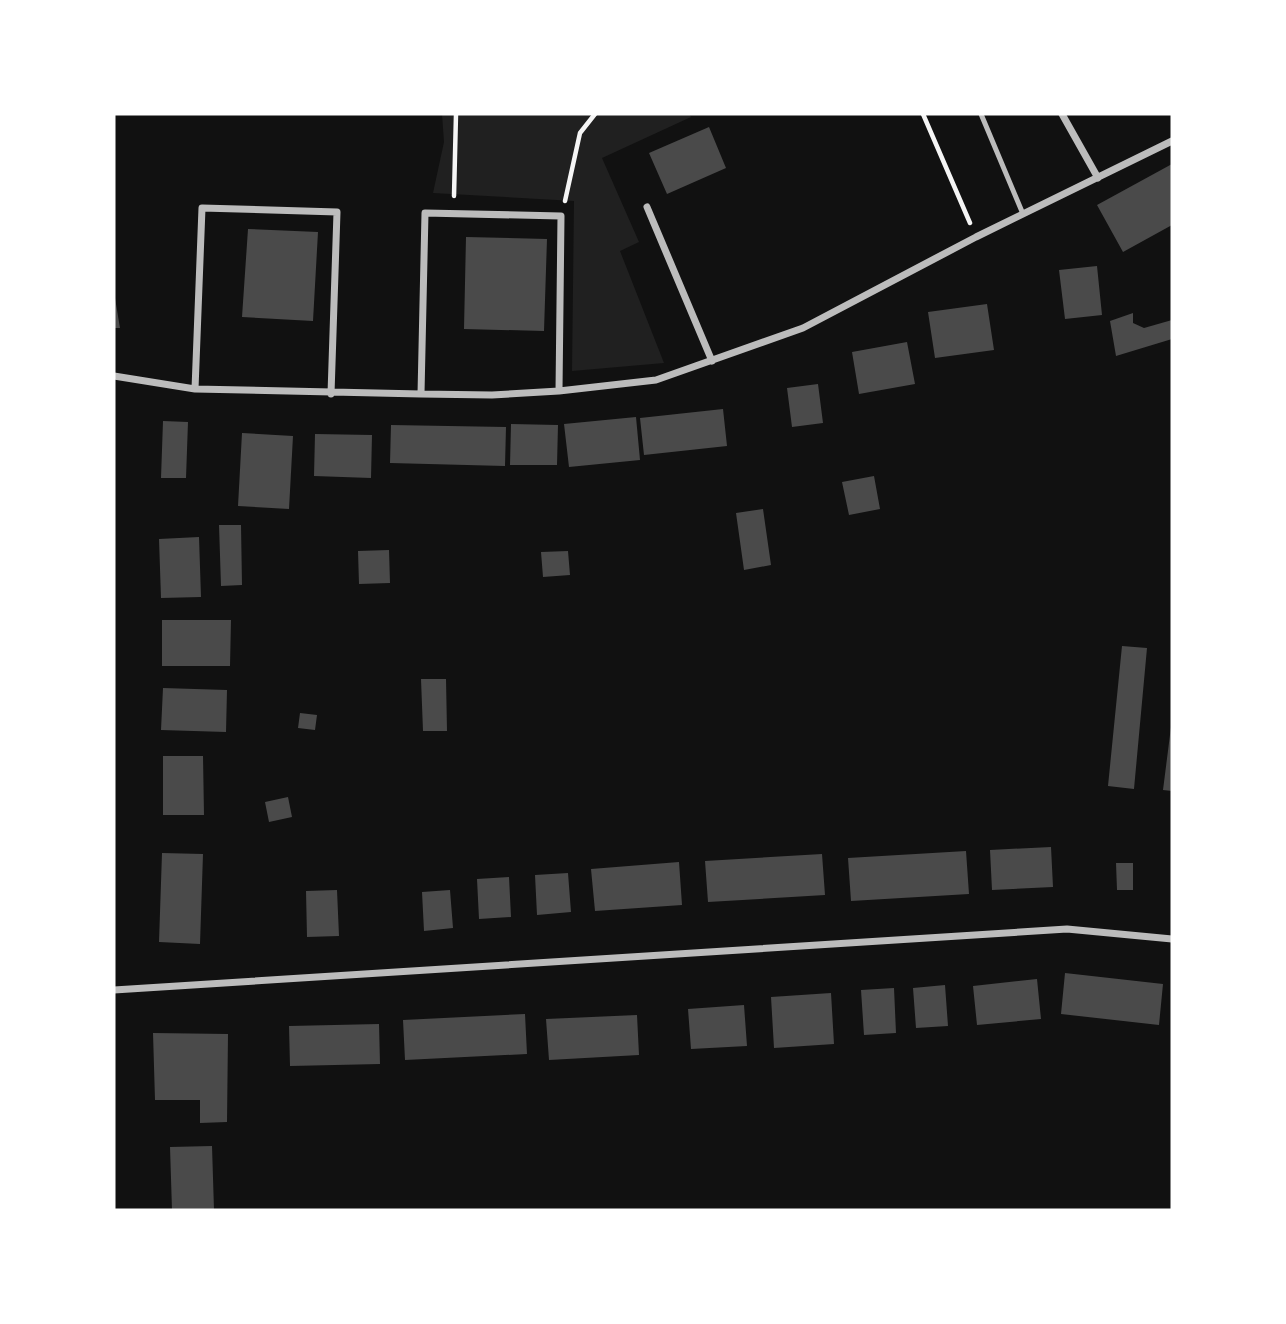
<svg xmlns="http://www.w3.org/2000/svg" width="1286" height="1324" font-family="Raleway,sans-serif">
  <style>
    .green { fill: #202020 }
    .building { fill: #4a4a4a }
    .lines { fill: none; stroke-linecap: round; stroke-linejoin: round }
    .path { stroke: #f5f5f5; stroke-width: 4.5 }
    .service { stroke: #bcbcbc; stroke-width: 5 }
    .minor { stroke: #bcbcbc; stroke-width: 7 }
  </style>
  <rect width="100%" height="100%" fill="#111"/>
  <path class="green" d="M442,114H689L691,117L602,158L639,242L620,251L664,363L572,371L574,201L433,193L444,142Z"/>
  <path class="building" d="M709,127L726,168L667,194L649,153Z
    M1172,164V225L1123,252L1097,205Z
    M248,229L318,232L313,321L242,317Z
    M466,237L547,239L544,331L464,329Z
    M1097,266L1102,315L1065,319L1059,270Z
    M114,298H115L120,328H114Z
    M987,304L994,350L935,358L928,312Z
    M1133,313V323L1144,328L1172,320V339L1116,356L1110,321Z
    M907,342L915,384L859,394L852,352Z
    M818,384L823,423L792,427L787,388Z
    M723,409L727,446L644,455L640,418Z
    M636,417L640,460L569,467L564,424Z
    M163,421L188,422L186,478H161Z
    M511,424L558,425L557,465H510Z
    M391,425L506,427L505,466L390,463Z
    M242,433L293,436L289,509L238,506Z
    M315,434L372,435L371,478L314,476Z
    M874,476L880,509L849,515L842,482Z
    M763,509L771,565L744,570L736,513Z
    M219,525H241L242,585L221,586Z
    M199,537L201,597L161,598L159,539Z
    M389,550L390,583L359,584L358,551Z
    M568,551L570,575L543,577L541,552Z
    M162,620H231L230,666H162Z
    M1122,646L1147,648L1134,789L1108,786Z
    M421,679H446L447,731H423Z
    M163,688L227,690L226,732L161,730Z
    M300,713L317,715L315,730L298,728Z
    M1171,727H1172V791L1163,790Z
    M163,756H203L204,815H163Z
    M288,797L292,817L269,822L265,802Z
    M1051,847L1053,887L992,890L990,850Z
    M966,851L969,894L851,901L848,858Z
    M162,853L203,854L200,944L159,942Z
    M822,854L825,895L708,902L705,861Z
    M679,862L682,905L595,911L591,869Z
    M1116,863H1133V890H1117Z
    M568,873L571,912L537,915L535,875Z
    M509,877L511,917L479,919L477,879Z
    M337,890L339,936L307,937L306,891Z
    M450,890L453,928L424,931L422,892Z
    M1065,973L1163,984L1159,1025L1061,1014Z
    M1037,979L1041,1019L977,1025L973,986Z
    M945,985L948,1026L916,1028L913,988Z
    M894,988L896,1033L864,1035L861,990Z
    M831,993L834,1044L774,1048L771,997Z
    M744,1005L747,1046L691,1049L688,1009Z
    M525,1014L527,1054L405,1060L403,1020Z
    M637,1015L639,1055L549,1060L546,1019Z
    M379,1024L380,1064L290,1066L289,1026Z
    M153,1033L228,1034L227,1122L200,1123V1100H155Z
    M212,1146L214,1210H172L170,1147Z"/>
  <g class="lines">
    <path class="path" d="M923,114L970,223
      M454,196L456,114
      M565,201L580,133L595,114"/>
    <path class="service" d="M981,114L1023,214"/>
    <path class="minor" d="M1062,114L1098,178
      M647,207L712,361
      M114,376L195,389L421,394L492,395L559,391L656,380L803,328L976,237L1172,141
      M195,389L202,208L337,212L331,394
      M421,394L425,213L561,216L559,391
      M114,990L1067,929L1172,939"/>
  </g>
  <rect width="1286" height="1324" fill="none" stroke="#ffffff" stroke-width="231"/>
</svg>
